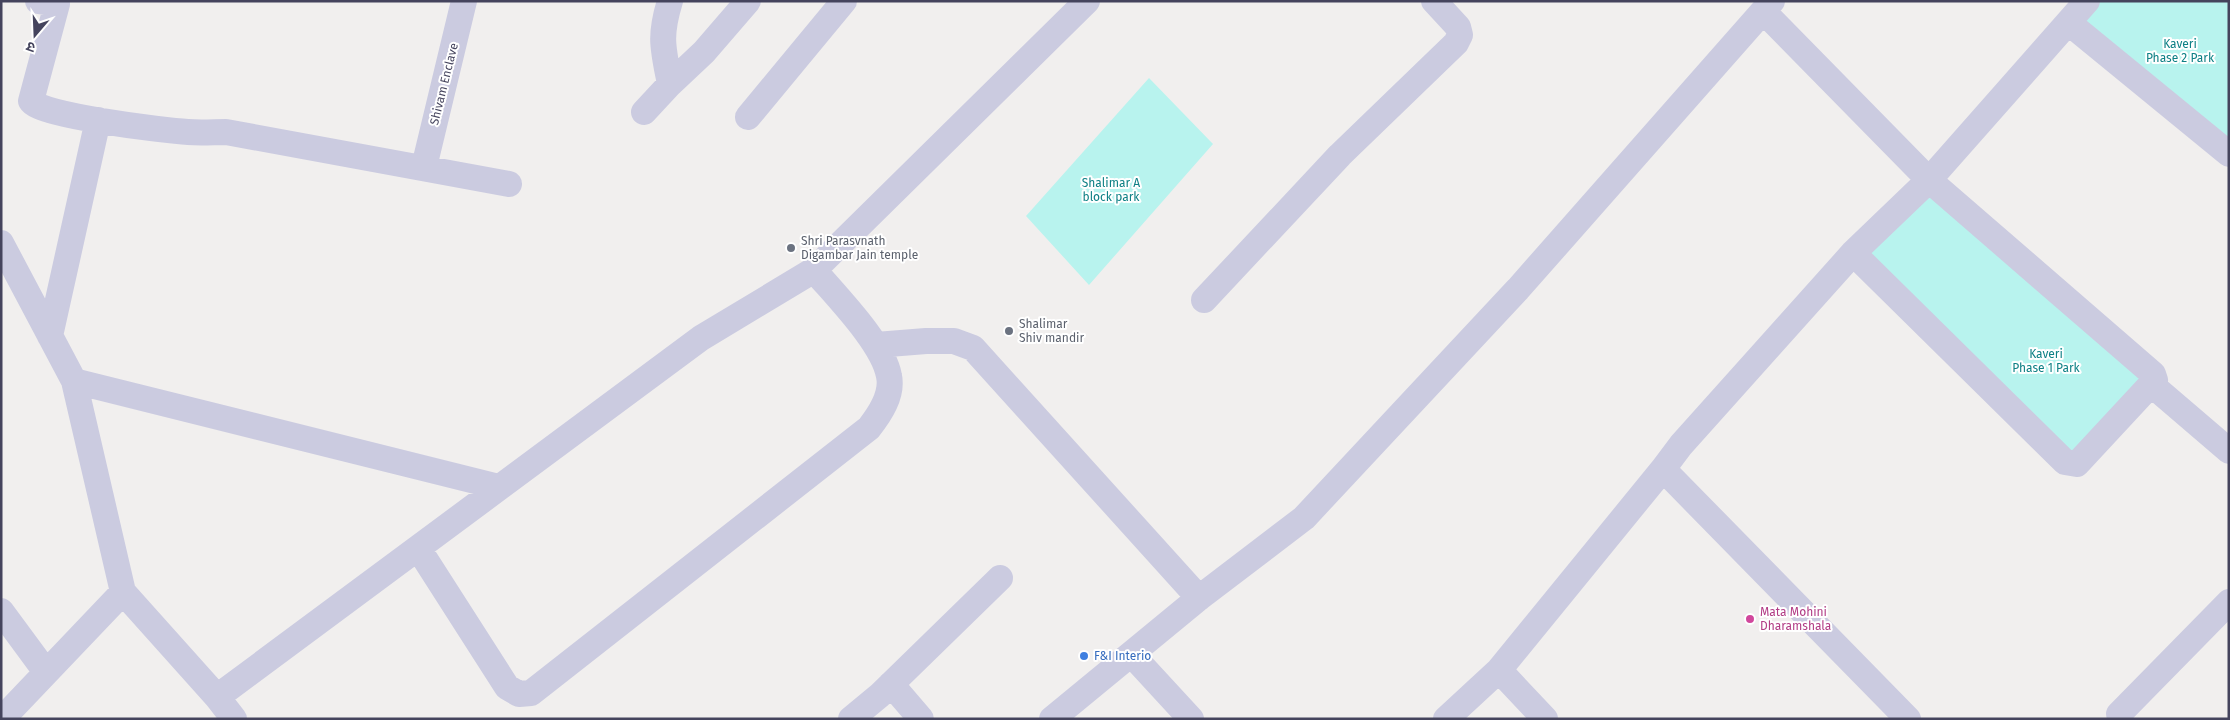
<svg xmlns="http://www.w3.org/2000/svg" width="2230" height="720" font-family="'Fira Sans','Noto Sans Devanagari',sans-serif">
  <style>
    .green { fill: #b8f3ee }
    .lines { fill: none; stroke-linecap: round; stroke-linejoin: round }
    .minor { stroke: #cbcbe0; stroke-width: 26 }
    .worship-dot { fill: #6b7280; stroke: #fff; stroke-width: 2 }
    .hotel-dot { fill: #d1479c; stroke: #fff; stroke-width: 2 }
    .shop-dot { fill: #3f7fe0; stroke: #fff; stroke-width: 2 }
    .labels { text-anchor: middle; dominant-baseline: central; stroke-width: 4; stroke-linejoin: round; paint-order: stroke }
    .park-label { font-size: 12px; fill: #0e8085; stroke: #fff }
    .street-label { font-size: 12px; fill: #45445d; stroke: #fff }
    .worship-label { font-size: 12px; fill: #5b616d; stroke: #fff; text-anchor: start }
    .hotel-label { font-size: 12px; fill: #b23c85; stroke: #fff; text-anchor: start }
    .shop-label { font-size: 12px; fill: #366cbe; stroke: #fff; text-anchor: start }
  </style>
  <rect width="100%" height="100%" fill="#f1efee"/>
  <path class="green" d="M2087,1H2229V154L2069,23Z
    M1149,78L1213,144L1089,285L1026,216Z
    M1929,180L2152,385L2077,464L1853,253Z"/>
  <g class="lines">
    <path class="minor" d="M38,1L57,4L31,101C38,115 166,131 188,132C201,133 214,132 226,132L509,184
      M1764,12L1929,180L2153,374L2155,380L2077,464L2065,462L1853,253
      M2069,23L2229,154
      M670,84C663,48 659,37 670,1
      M644,112L670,84L704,52L748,1
      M748,117L844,1
      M424,167L464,1
      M1,243L74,381
      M1204,300L1340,155L1456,43L1460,35L1458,27L1434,1
      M50,336L98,120
      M876,345L926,341H954L973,348L1199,598
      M2152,385L2229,451
      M418,548L507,687L519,694L531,693L869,428C880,414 893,395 889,376C883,343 836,296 814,270
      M123,592L74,381L499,487
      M1,611L46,672
      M1132,655L1191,719
      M1499,670L1545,719
      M891,684L921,719
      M2119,714L2229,602
      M2,719L123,592L217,697
      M234,719L217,697L701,338L814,270L1087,1
      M851,719L880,695L1000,578
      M1052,719L1199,598L1304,518L1518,289L1772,1
      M1446,719L1499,670L1663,469
      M1908,719L1663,469L1681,445L1853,253L1929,180L2087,1"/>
  </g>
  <g class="worship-dot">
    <circle cx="791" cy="248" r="5"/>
    <circle cx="1009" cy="331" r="5"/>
  </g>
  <circle class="hotel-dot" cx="1750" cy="619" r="5"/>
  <circle class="shop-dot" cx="1084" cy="656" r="5"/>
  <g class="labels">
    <g class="park-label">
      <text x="2180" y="44">Kaveri<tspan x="2180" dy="14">Phase 2 Park</tspan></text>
      <text x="1111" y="183">Shalimar A<tspan x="1111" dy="14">block park</tspan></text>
      <text x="2046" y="354">Kaveri<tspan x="2046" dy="14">Phase 1 Park</tspan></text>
    </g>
    <g class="street-label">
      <text transform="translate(444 84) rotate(-76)">Shivam Enclave</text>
    </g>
    <g class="worship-label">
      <text x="801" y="241">Shri Parasvnath<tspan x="801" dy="14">Digambar Jain temple</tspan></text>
      <text x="1019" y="324">Shalimar<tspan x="1019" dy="14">Shiv mandir</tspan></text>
    </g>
    <g class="hotel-label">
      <text x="1760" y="612">Mata Mohini<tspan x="1760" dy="14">Dharamshala</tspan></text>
    </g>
    <g class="shop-label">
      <text x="1094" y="656">F&amp;I Interio</text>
    </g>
  </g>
  <rect width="2230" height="720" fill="none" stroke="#45445d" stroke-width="5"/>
  <g transform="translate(35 35) rotate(199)" stroke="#ffffff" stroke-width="4" paint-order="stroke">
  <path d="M0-4L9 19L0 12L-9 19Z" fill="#45445d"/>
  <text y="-8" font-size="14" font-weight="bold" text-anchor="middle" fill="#45445d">उ</text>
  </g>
</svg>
